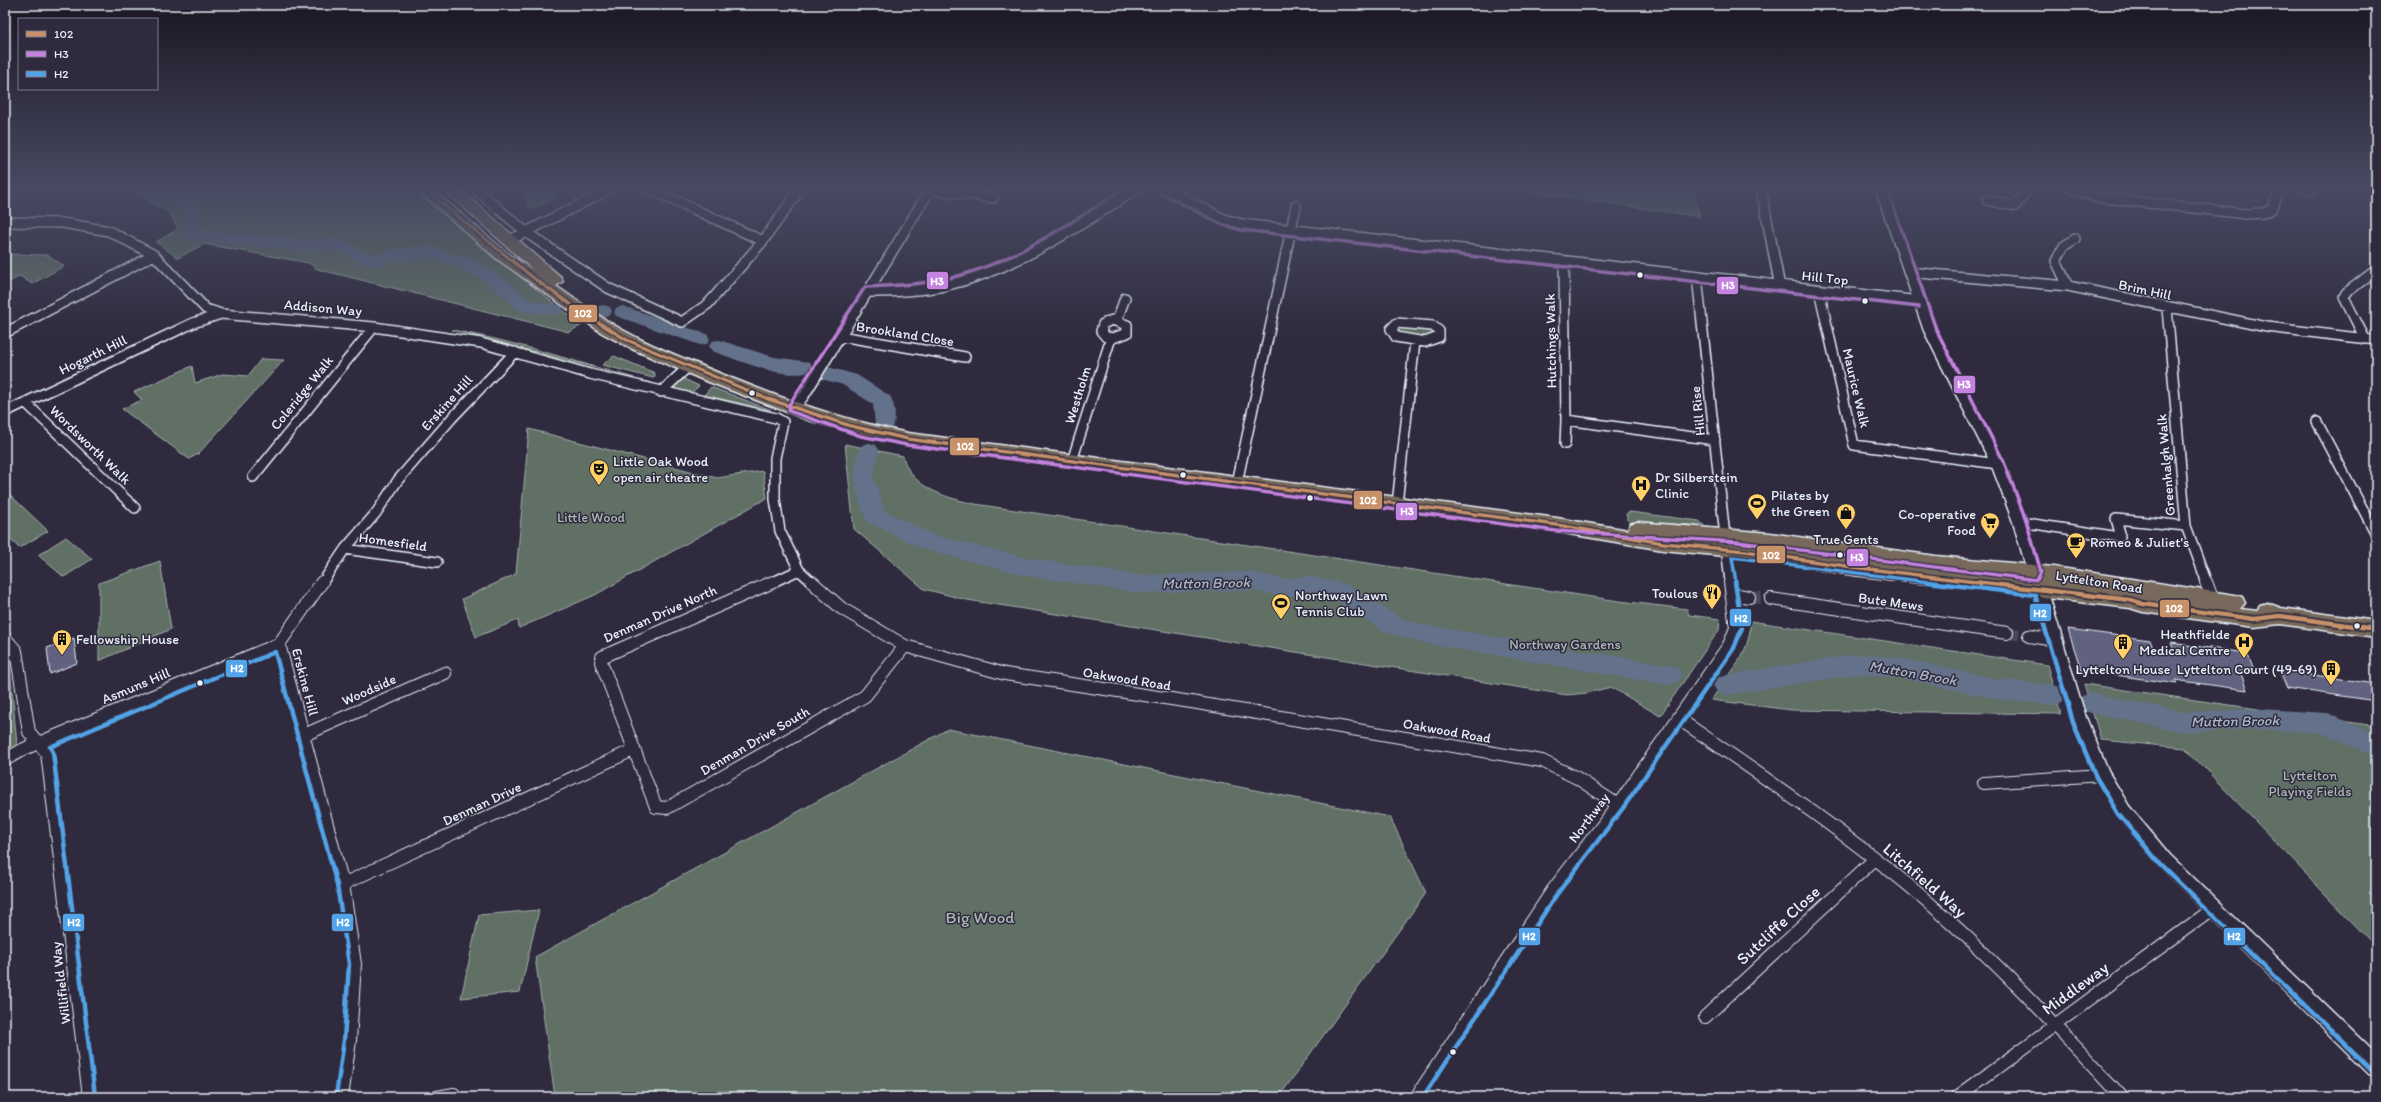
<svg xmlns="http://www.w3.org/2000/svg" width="2381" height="1102" font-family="Itim,sans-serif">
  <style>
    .green { fill: #606f65; stroke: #a4b0ae }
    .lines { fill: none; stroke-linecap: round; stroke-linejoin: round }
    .river { fill: #63718a; fill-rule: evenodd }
    .building { fill: #606280; stroke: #e8f1f8 }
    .street-tunnel { stroke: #4b4859; stroke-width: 12; stroke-dasharray: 12 6; stroke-linecap: butt }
    .street-far1-casing { stroke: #e8f1f8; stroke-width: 12 }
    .street-casing { stroke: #e8f1f8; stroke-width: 14 }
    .secondary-casing { stroke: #e8f1f8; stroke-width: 3 }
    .highway-casing { stroke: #e8f1f8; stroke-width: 3 }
    .street-far1 { stroke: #2f2a3d; stroke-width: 9 }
    .street { stroke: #2f2a3d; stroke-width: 12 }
    .secondary { fill: #2f2a3d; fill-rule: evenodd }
    .highway { fill: #77695c; fill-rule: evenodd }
    .bus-1-far1-casing { stroke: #2f2a3d; stroke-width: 6 }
    .bus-1-casing { stroke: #2f2a3d; stroke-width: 8 }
    .bus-2-casing { stroke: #2f2a3d; stroke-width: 6 }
    .bus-3-far1-casing { stroke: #2f2a3d; stroke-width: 6 }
    .bus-3-casing { stroke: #2f2a3d; stroke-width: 8 }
    .bus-1-far1 { stroke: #c7916a; stroke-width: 3.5 }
    .bus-1 { stroke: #c7916a; stroke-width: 4.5 }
    .bus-2 { stroke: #c483df; stroke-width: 3.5 }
    .bus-3-far1 { stroke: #53a3e8; stroke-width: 3.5 }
    .bus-3 { stroke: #53a3e8; stroke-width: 4.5 }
    .bus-dot { fill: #e8f1f8; stroke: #2f2a3d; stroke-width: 1.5 }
    .labels { text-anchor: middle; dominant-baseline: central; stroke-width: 3; stroke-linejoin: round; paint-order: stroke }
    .street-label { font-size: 14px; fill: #e8f1f8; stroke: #2f2a3d }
    .poi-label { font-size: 14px; fill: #e8f1f8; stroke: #2f2a3d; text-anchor: start }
    .park-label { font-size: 14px; fill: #abb6b6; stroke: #2f2a3d }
    .water-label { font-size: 15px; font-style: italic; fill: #acb7c6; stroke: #2f2a3d }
    .near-street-label { font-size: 17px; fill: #e8f1f8; stroke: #2f2a3d }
    .near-park-label { font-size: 17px; fill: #abb6b6; stroke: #2f2a3d }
    .line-badge { stroke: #2f2a3d; stroke-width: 1.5 }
    .badge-label { font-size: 11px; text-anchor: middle; font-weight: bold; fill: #fff }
  </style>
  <rect width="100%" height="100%" fill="#2f2a3d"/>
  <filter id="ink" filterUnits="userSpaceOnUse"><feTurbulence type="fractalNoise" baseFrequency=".025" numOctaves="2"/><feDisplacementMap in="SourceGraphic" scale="8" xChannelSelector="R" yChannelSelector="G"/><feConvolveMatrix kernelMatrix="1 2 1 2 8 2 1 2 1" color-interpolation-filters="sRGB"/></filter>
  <g filter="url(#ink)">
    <path class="green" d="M114,188H408L438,208L491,254L582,325L569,332L317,269L309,263L204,244L178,258L156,242L178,229L169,212L131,191Z
      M535,188H553L548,191L558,197L533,209L527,204L529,201L524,197L537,191Z
      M1508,188H1692L1700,217Z
      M5,254L48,255L64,266L32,284L20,276L5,284Z
      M1396,326L1431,328L1437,334L1424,340V336L1398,335L1394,328Z
      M452,330C514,341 573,361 634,378Z
      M614,356L655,373V377L653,378L602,365Z
      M261,359L284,360L198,454L189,459L122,409L142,400L134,392L192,366L195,383L223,374L248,376Z
      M684,379L699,386L690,394L672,388Z
      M711,387L771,410L704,395Z
      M529,429L717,478L763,471L767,498L595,595L519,628L518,620L476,637L462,599L516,574Z
      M845,444L903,456C910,488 947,498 975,504L1619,601L1687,609L1689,615L1720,619L1719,630L1660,716L1611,687L1587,693L1567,695L967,600L924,589L854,529Z
      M5,490L48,531L19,548L5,534Z
      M1630,512L1699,521L1704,525L1629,523L1626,514Z
      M66,537L92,559L64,577L38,555Z
      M160,561L171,629L99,661V583Z
      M1750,621L2047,665L2061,714L1791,710L1711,700C1728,676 1752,652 1750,621Z
      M5,655L10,668L17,745L5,754Z
      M2084,684L2376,726V947L2185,748L2101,740Z
      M948,729L1390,817L1426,893L1279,1097H555L535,957Z
      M539,910L520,992L461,998L479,915Z"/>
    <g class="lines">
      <path class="river" d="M164,188H181L202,208L199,230L300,239H339L374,255L397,248L433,247L473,260L501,276L532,301L561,305L563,309L561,313L554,315L520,311L489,284L461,268L432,259L398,260L373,267L336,251H300L184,239L181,235L184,209L165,194Z
        M603,305L610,307L612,311L610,315L603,317L594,315L592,311L594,307Z
        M623,306L707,334L710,339L707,344L700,345L616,316L614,312L616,308Z
        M719,340L774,357L810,362L813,367L810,372C781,380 739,360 712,351L709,346L712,341Z
        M825,366L857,375L890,396C895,404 897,421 892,429L885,431L878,429L875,424L873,404L843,385L818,378L815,373L818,368Z
        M869,443L876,445L879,450L873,476L885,511L936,536L1028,558L1140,575L1252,572L1282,579L1309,576L1346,584L1399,617L1418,624L1670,665L1678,668L1682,675L1678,682L1670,685L1418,642L1383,631L1333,598L1309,594L1282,597L1252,590L1140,593L1028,576L923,549L868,522C856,498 848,469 862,445Z
        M1859,654L1905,659L1997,679L2053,685L2061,688L2065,695L2061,702L2053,705L1997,699L1905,679L1859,674L1725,695L1717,692L1713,685L1717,678L1725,675Z
        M2091,693L2184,712L2261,709L2328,713L2376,735V758L2325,733L2261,729L2184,732L2091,713L2082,710L2079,703L2082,696Z"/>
    </g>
    <path class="building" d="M2068,629L2150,640L2153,648L2174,651L2171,643L2247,653L2255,673L2240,671L2247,690L2175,680L2177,684L2081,670Z
      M74,638L77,663L50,674L47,648Z
      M2279,670L2376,684V701L2287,688Z"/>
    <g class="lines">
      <path class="street-tunnel" d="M1749,597L1771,599
        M2007,633L2029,636"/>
      <g class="street-far1-casing">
        <path id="street-far1" d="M474,188L527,233L608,288L682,322L708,304L763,241L801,188
          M648,188L763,241
          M1164,188L1224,219L1242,224L1920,301
          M1761,188L1780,287
          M2070,188L2095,197L2247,214L2263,213L2272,209L2279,191L2287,188
          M2305,188L2312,190
          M931,189L993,198
          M1987,200L2015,206L2029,188
          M5,222L63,223L109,231L154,255L206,309L221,314L374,327L481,343L590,374L776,418L783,422L775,458V499L780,531L799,570L813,583
          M510,240L612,188
          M1564,262L1566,420L1715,440
          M1908,272L2068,286L2267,327L2376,340
          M1697,276L1730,583
          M2068,286L2056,261L2064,246L2075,239
          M1819,290L1854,445L1998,464
          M868,292C893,292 919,291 944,286C1015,270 1077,227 1138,188
          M2167,308L2186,526L2207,583
          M1112,320L1127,325V333L1113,338L1106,337L1101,331L1103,324Z
          M1117,320L1125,298
          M1397,323L1433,326L1439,331V337L1425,342L1396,337L1391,329Z
          M5,333L154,255
          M840,336L965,357
          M2365,339L2344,297L2346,293L2376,270
          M661,392L688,367
          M26,403L135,508
          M794,408L804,396L931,188
          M5,412L193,323L221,314
          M2317,422L2376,534
          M1565,444L1566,420
          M1072,461L1111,338
          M253,477L374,327
          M1237,483L1296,206
          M1397,504L1415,341
          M2020,522L2120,537
          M2120,533L2116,519L2186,526
          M345,549L437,562
          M322,583L345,549L376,513L398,480L452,418L515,352
          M771,583L799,570"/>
      </g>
      <g class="street-casing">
        <path id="street" d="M322,582L279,644L343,884L355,964L350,1041L342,1097
          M773,582L602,657L601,662L656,807L667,808L865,696L905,646
          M812,582L841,608L905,646L1005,674L1191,702L1542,761L1577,778L1618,805
          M2206,582L2214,603
          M1732,594L1749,597
          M1771,599L2007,633
          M2029,636L2054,640
          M5,638L16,651L29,732L47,753L89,1097
          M1679,719C1757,772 1834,825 1907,884C1985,949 2054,1023 2122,1097
          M304,735L445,673
          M5,760L24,749L279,644
          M1984,783L2102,775
          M343,884L633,750
          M1705,1017L1875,859
          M437,1097L454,1094
          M1416,1097L1552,891L1618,805L1729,645L1736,628L1730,582
          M1957,1097L2214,908"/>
      </g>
      <g class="secondary-casing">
        <path id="secondary" d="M1875,188H1886L1936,331L2005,464L2027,522L2085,715L2108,771L2129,806L2170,855L2376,1054V1076L2369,1074L2158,865L2117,816L2096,780L2069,715L2013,522L1991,464L1924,331Z"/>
      </g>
      <g class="highway-casing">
        <path id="highway" d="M415,188H431L507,253L533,270L442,188H458L561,277L563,281L556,286C575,299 594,313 614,325C639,340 666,351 693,362C763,392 833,418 908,433L1557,518L1628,530L1630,524L1637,522L1770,533L1936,556L2054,567L2235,595L2242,597L2245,603L2240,609L2257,611L2260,605L2267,603L2281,608L2376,621V637L2280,624L2254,627L2143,612L2130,608L1853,575L1745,558L1663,550L1557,532L908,445L863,436L808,420L701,379L632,349L602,333L497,259Z"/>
      </g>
      <use href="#street-far1" class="street-far1"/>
      <use href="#street" class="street"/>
      <use href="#secondary" class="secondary"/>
      <use href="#highway" class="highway"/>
      <g class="bus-1-far1-casing">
        <path id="bus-1-far1" d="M423,188L536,280L583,313L627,340L768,399L851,426L908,439L1557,525L1663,543L1745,551L1853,567L1984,583"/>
      </g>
      <g class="bus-1-casing">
        <path id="bus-1" d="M1975,582L2130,600L2143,604L2254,619L2280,616L2376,629"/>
      </g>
      <g class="bus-2-casing">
        <path id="bus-2" d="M1126,188C1069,223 1008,267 941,280C916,285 890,286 865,287L789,405V411L861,436L907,445L1556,531L1738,542L2037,580L2041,572L2026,520L2004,462L1936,329L1887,188
          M1161,193L1221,224L1241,230L1919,307"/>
      </g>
      <g class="bus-3-far1-casing">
        <path id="bus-3-far1" d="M1736,583L1732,557L1936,583"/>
      </g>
      <g class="bus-3-casing">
        <path id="bus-3" d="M1928,582L2035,595L2075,728L2096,777L2118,814L2160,864L2372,1071
          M95,1096L53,752L50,747L275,652L337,885L349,964L344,1040L336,1096
          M1423,1097L1557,894L1623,808L1734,648L1742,628L1735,582"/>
      </g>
      <use href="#bus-1-far1" class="bus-1-far1"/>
      <use href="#bus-1" class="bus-1"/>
      <use href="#bus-2" class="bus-2"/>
      <use href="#bus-3-far1" class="bus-3-far1"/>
      <use href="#bus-3" class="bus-3"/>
    </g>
  </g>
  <linearGradient id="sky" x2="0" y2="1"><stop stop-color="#1a1722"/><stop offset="0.55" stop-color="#474a62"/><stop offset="1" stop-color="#474a62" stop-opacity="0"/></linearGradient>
  <rect width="2381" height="343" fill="url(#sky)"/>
  <defs>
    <g id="theatre-pin" transform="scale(1)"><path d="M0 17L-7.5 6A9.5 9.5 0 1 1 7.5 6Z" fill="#ffd166" stroke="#2f2a3d"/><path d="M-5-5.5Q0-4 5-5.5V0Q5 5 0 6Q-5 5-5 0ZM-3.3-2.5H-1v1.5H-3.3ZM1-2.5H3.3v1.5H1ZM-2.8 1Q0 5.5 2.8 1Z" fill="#111"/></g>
    <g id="hospital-pin" transform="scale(1)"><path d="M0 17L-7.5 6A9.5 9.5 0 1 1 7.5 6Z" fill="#ffd166" stroke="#2f2a3d"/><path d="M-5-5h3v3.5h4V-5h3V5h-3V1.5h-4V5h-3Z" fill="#111"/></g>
    <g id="stadium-pin" transform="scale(1)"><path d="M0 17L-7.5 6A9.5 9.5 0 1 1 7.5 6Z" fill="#ffd166" stroke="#2f2a3d"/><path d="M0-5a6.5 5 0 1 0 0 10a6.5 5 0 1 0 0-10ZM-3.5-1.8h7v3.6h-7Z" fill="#111"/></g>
    <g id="shop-pin" transform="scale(1)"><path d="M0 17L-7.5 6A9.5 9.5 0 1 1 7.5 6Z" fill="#ffd166" stroke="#2f2a3d"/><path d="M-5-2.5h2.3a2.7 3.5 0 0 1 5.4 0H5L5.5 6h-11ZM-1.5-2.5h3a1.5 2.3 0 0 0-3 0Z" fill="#111"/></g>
    <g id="supermarket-pin" transform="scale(1)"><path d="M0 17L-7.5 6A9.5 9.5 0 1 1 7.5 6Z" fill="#ffd166" stroke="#2f2a3d"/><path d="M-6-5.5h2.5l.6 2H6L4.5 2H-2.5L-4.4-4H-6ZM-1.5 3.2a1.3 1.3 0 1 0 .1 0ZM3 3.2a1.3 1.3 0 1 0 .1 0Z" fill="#111"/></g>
    <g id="cafe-pin" transform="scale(1)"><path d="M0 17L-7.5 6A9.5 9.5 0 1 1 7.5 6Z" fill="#ffd166" stroke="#2f2a3d"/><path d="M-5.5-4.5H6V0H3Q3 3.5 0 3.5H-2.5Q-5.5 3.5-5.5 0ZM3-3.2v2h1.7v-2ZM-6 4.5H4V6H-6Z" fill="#111"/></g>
    <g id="restaurant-pin" transform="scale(1)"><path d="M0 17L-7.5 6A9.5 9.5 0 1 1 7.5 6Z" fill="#ffd166" stroke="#2f2a3d"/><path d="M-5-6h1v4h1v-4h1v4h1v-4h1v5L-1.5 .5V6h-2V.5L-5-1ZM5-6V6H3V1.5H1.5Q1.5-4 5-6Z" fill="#111"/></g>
    <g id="building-pin" transform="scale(1)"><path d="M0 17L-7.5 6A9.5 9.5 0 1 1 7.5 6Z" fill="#ffd166" stroke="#2f2a3d"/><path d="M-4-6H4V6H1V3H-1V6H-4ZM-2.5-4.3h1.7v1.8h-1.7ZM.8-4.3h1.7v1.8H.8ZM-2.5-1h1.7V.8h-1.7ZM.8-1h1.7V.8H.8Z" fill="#111"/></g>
  </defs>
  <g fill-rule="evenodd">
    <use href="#theatre-pin" x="599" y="469"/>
    <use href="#hospital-pin" x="1641" y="485"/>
    <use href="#stadium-pin" x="1757" y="503"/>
    <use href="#shop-pin" x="1846" y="513"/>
    <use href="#supermarket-pin" x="1990" y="522"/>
    <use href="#cafe-pin" x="2076" y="542"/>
    <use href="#restaurant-pin" x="1712" y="593"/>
    <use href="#stadium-pin" x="1281" y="603"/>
    <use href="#building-pin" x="62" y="639"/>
    <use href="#hospital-pin" x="2244" y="642"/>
    <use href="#building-pin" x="2123" y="643"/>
    <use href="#building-pin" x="2331" y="669"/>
  </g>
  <g class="bus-dot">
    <circle cx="1640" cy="275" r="3.5"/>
    <circle cx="1865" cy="301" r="3.5"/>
    <circle cx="752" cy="393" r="3.5"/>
    <circle cx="1183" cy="475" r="3.5"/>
    <circle cx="1310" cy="498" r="3.5"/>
    <circle cx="1840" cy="555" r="3.5"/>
    <circle cx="2357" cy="626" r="3.5"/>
    <circle cx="200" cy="683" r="3.5"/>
    <circle cx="1453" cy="1052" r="3.5"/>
  </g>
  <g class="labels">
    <g class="street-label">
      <text transform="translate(1825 278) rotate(6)">Hill Top</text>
      <text transform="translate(2145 290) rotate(12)">Brim Hill</text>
      <text transform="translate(323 308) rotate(5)">Addison Way</text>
      <text transform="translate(905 334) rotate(9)">Brookland Close</text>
      <text transform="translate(1551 341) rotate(-91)">Hutchings Walk</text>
      <text transform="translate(93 355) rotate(-26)">Hogarth Hill</text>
      <text transform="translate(1856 388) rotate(77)">Maurice Walk</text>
      <text transform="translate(302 393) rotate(-51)">Coleridge Walk</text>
      <text transform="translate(1078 395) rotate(-73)">Westholm</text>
      <text transform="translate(447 403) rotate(-48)">Erskine Hill</text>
      <text transform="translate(1698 411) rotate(-96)">Hill Rise</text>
      <text transform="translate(90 445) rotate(44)">Wordsworth Walk</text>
      <text transform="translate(2166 465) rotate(-95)">Greenhalgh Walk</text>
      <text transform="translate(393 542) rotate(8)">Homesfield</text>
      <text transform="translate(2099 582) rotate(9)">Lyttelton Road</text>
      <text transform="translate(1891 602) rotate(8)">Bute Mews</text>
      <text transform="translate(660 614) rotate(-24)">Denman Drive North</text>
      <text transform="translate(1127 679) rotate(9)">Oakwood Road</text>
      <text transform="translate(305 682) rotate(75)">Erskine Hill</text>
      <text transform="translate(136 686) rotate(-23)">Asmuns Hill</text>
      <text transform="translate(369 690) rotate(-24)">Woodside</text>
      <text transform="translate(1447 731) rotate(10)">Oakwood Road</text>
      <text transform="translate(755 741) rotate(-30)">Denman Drive South</text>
      <text transform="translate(482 804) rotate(-25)">Denman Drive</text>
      <text transform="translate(1589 818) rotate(-53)">Northway</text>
      <text transform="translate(61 983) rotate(-97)">Willifield Way</text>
    </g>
    <g class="poi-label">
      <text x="613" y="461">Little Oak Wood<tspan x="613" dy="16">open air theatre</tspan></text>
      <text x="1655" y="477">Dr Silberstein<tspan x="1655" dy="16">Clinic</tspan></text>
      <text x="1771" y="495">Pilates by<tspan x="1771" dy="16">the Green</tspan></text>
      <text x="1976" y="514" text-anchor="end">Co-operative<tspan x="1976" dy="16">Food</tspan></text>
      <text x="1846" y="539" text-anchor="middle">True Gents</text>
      <text x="2090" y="542">Romeo &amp; Juliet's</text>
      <text x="1698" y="593" text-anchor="end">Toulous</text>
      <text x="1295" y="595">Northway Lawn<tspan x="1295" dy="16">Tennis Club</tspan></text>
      <text x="2230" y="634" text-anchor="end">Heathfielde<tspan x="2230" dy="16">Medical Centre</tspan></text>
      <text x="76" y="639">Fellowship House</text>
      <text x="2123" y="669" text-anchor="middle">Lyttelton House</text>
      <text x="2317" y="669" text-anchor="end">Lyttelton Court (49-69)</text>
    </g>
    <g class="park-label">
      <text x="591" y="517">Little Wood</text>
      <text x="1565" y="644">Northway Gardens</text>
      <text x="2310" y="775">Lyttelton<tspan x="2310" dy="16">Playing Fields</tspan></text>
    </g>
    <g class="water-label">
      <text transform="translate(1206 583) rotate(-1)">Mutton Brook</text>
      <text transform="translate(1913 673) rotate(10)">Mutton Brook</text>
      <text transform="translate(2235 721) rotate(-1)">Mutton Brook</text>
    </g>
    <g class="near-street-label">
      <text transform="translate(1925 880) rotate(41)">Litchfield Way</text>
      <text transform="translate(1778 925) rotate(-43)">Sutcliffe Close</text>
      <text transform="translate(2075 988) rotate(-36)">Middleway</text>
    </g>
    <g class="near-park-label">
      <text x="980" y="917">Big Wood</text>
    </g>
  </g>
  <g class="line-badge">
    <rect x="926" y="271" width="23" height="19" rx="4" fill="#c483df"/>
    <rect x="1716" y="276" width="23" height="19" rx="4" fill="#c483df"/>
    <rect x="568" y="304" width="30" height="19" rx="4" fill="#c7916a"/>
    <rect x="1953" y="375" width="23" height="19" rx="4" fill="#c483df"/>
    <rect x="949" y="437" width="31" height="19" rx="4" fill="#c7916a"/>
    <rect x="1353" y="490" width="30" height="20" rx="4" fill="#c7916a"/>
    <rect x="1395" y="502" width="23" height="19" rx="4" fill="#c483df"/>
    <rect x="1756" y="545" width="30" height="19" rx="4" fill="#c7916a"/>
    <rect x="1846" y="548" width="23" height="19" rx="4" fill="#c483df"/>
    <rect x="2159" y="599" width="31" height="19" rx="4" fill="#c7916a"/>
    <rect x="2029" y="603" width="23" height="19" rx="4" fill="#53a3e8"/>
    <rect x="1729" y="608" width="23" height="19" rx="4" fill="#53a3e8"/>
    <rect x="225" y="659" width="23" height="19" rx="4" fill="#53a3e8"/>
    <rect x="331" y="913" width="23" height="19" rx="4" fill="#53a3e8"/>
    <rect x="62" y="913" width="23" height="19" rx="4" fill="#53a3e8"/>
    <rect x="1518" y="927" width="23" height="19" rx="4" fill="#53a3e8"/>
    <rect x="2223" y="927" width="23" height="19" rx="4" fill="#53a3e8"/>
  </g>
  <g class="badge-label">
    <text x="937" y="285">H3</text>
    <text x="1728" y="289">H3</text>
    <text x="583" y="317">102</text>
    <text x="1964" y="388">H3</text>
    <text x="965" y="450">102</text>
    <text x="1368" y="504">102</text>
    <text x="1407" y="515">H3</text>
    <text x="1771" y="559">102</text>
    <text x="1857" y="561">H3</text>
    <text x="2174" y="612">102</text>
    <text x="2040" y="617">H2</text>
    <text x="1741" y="622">H2</text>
    <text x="237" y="672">H2</text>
    <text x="343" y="926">H2</text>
    <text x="74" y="926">H2</text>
    <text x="1529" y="940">H2</text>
    <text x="2234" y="940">H2</text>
  </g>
  <rect width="2381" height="1102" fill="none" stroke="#2f2a3d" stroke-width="20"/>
  <rect x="10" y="10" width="2361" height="1082" fill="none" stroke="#e8f1f8" stroke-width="1.5" filter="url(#ink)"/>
  <rect x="18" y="18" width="140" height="72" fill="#2f2a3d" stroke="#797a88"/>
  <rect x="26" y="31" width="20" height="6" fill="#c7916a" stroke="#797a88"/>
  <text x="54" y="38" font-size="12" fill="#e8f1f8">102</text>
  <rect x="26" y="51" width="20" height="6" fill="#c483df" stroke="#797a88"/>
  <text x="54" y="58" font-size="12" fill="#e8f1f8">H3</text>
  <rect x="26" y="71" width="20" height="6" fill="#53a3e8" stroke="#797a88"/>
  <text x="54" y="78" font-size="12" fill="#e8f1f8">H2</text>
</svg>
